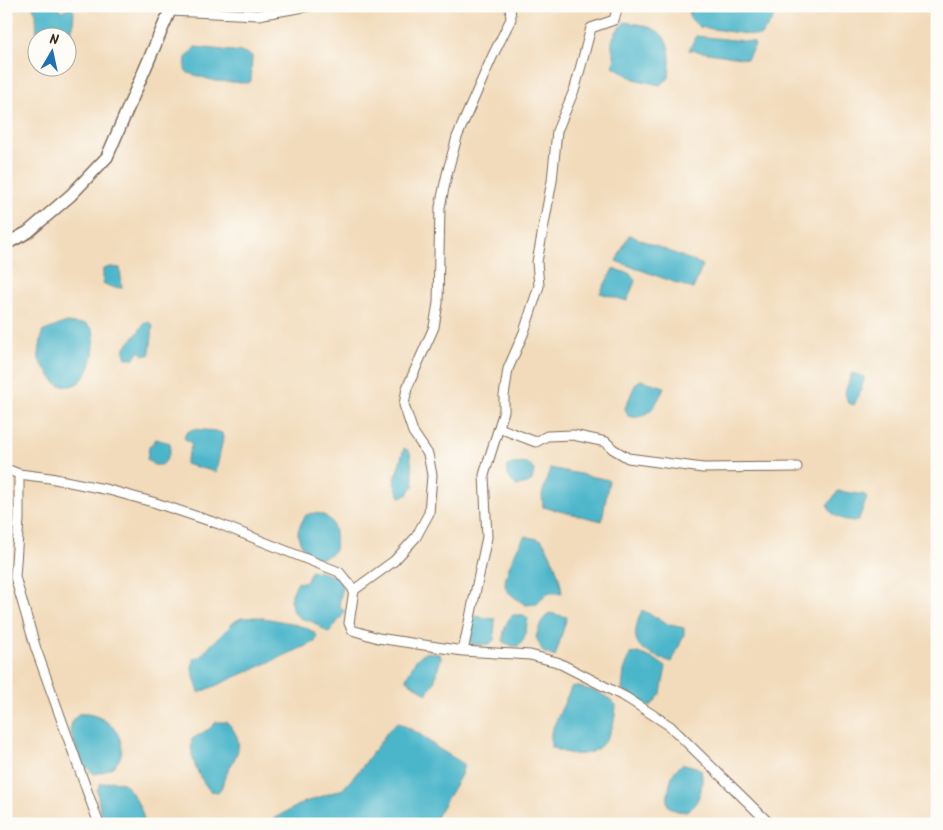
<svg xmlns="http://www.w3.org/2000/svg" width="943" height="830" font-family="Kalam,sans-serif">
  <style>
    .water { fill: #4cb6ca; stroke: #447074 }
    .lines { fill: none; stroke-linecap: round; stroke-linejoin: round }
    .street-casing { stroke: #7b6855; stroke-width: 11 }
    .secondary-casing { stroke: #7b6855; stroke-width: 14 }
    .street { stroke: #fff; stroke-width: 9 }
    .secondary { stroke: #fff; stroke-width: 11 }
  </style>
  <rect width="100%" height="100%" fill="#fdfcf7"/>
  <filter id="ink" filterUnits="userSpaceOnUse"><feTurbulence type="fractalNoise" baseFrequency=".02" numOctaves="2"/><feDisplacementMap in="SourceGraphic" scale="10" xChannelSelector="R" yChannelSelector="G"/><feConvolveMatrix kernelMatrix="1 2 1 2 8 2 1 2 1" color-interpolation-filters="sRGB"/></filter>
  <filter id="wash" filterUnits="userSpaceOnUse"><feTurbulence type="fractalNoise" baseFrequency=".0096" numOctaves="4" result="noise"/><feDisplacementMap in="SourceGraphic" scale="20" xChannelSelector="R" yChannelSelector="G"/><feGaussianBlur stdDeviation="1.12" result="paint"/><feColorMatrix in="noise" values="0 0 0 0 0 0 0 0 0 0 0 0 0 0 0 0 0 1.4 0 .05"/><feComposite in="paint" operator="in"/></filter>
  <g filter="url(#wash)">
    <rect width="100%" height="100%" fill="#f2dbbb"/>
    <path class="water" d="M32,6H56L61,11L70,8L74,11L73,26L69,38H38L37,39L36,13Z
      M690,6H779L770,24L760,36L699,27L689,17Z
      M625,22C666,27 673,39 669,78L660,85L634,79L613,66C616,56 613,55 612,46C611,37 619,27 625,22Z
      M696,36L753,42L755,45L747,59L689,50Z
      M195,47L243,52L252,56L251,81L248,83L215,81L188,73L185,70L186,58Z
      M629,235L703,265L693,289L616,261Z
      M111,267L120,268L122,288L111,287L103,283V269Z
      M613,269L631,274L635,281L627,301L600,293Z
      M149,322L153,325C152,332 151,351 149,355H144L139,351L134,358H126C120,346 131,342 137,334C140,330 142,326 144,323Z
      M64,323L86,324L93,330C97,350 90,389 64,386C55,385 52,379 48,372C45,368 40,363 39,359C38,354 42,338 42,332Z
      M852,373L865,377L859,395L854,405L848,403L845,392Z
      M641,380L665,387C656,403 649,422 628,416L625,408L636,383Z
      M193,429L215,431L222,433L223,438L216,472L185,464L192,444L184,438L186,433Z
      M156,439L170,443C171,451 168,461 161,465H154L147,460L149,447Z
      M404,448L410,452L414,485L407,495L400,497L394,483Z
      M528,463L534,470L532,480L528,484L517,486C511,481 505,474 507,466L513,464Z
      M550,468L609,480L602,521L543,507L542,495Z
      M838,491L865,495L867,498L858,521C846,521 831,518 828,505Z
      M313,513C334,513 337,531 335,550C325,560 315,561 306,550C301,545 298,539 298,532C299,526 303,520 306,515Z
      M525,536L542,540C552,555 560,575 562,593H547L537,604L525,605C519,600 510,595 506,589C501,579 518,545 525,536Z
      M311,571C317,571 321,572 327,574C347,578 342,589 339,605L345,612L329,633L313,622L300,618L293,612L290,599L297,583L307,581Z
      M642,610L670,625L684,628V635L672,662C639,651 627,645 642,610Z
      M549,613L567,617L555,657L543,652L536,637L541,622Z
      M513,615H524L528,619L524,639L519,646H513L503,642C503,633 505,621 513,615Z
      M475,616L495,619L494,640L490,644L472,645L468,640L470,620Z
      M258,617C272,620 310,624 317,636L315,642L199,693L192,670L193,659L199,657L234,622L241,618Z
      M429,652L440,654L441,658L434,683L426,694C420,688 412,685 406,679C412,667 416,654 429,652Z
      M638,653L656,660L666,667L661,693L652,705L647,706L622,689L624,671L630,654Z
      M572,686C588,688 605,693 616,705C614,746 590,766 551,747V732Z
      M78,714C119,710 144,766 94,774L81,763L70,730L72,722Z
      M216,722H227C247,744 237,753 226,775C222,781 224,785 219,792L210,791C198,776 189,758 192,739L209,729Z
      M397,722L418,733L439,749L464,764L461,775L432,824H263L305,802L343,789L362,767L389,730Z
      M684,764L696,767L701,770C706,790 693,825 668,806L667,801C670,787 669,770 684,764Z
      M113,781L124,783C133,794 144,809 144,824H102L97,790L100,784Z"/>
  </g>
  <g filter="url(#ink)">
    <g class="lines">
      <g class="street-casing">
        <path id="street" d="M170,11L258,15L310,6
          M499,428L536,442L547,436L573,435L606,442L613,449L628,458L703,468L797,467
          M6,469L19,474L50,478L109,490L156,503L219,524L339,572L354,590L349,623L352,630L378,638L463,651L530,655L557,662L627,698L670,726L770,824
          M19,474V519L15,577L36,649L99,824
          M354,590L394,561L416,537L429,513L432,475L428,454L413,432L404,405L407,388L434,327L438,303L440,207L447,174L457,137L467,114L493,55L511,19L510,6
          M463,651L487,537L484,475L504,411V396L508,369L524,332L539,286L537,262L552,181L557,131L575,88L591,28L614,20L618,6"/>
      </g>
      <g class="secondary-casing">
        <path id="secondary" d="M6,244L28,232L71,195L107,157L172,6"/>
      </g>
      <use href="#street" class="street"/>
      <use href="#secondary" class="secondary"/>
    </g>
  </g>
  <rect width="943" height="830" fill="none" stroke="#fdfcf7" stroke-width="25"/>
  <g transform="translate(52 52) rotate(9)"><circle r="24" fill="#fdfcf7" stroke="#afa8a0"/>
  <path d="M0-4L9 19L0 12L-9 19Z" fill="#1f6fb2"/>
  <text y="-8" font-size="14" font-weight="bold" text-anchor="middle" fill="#3b2a1e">N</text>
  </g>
</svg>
